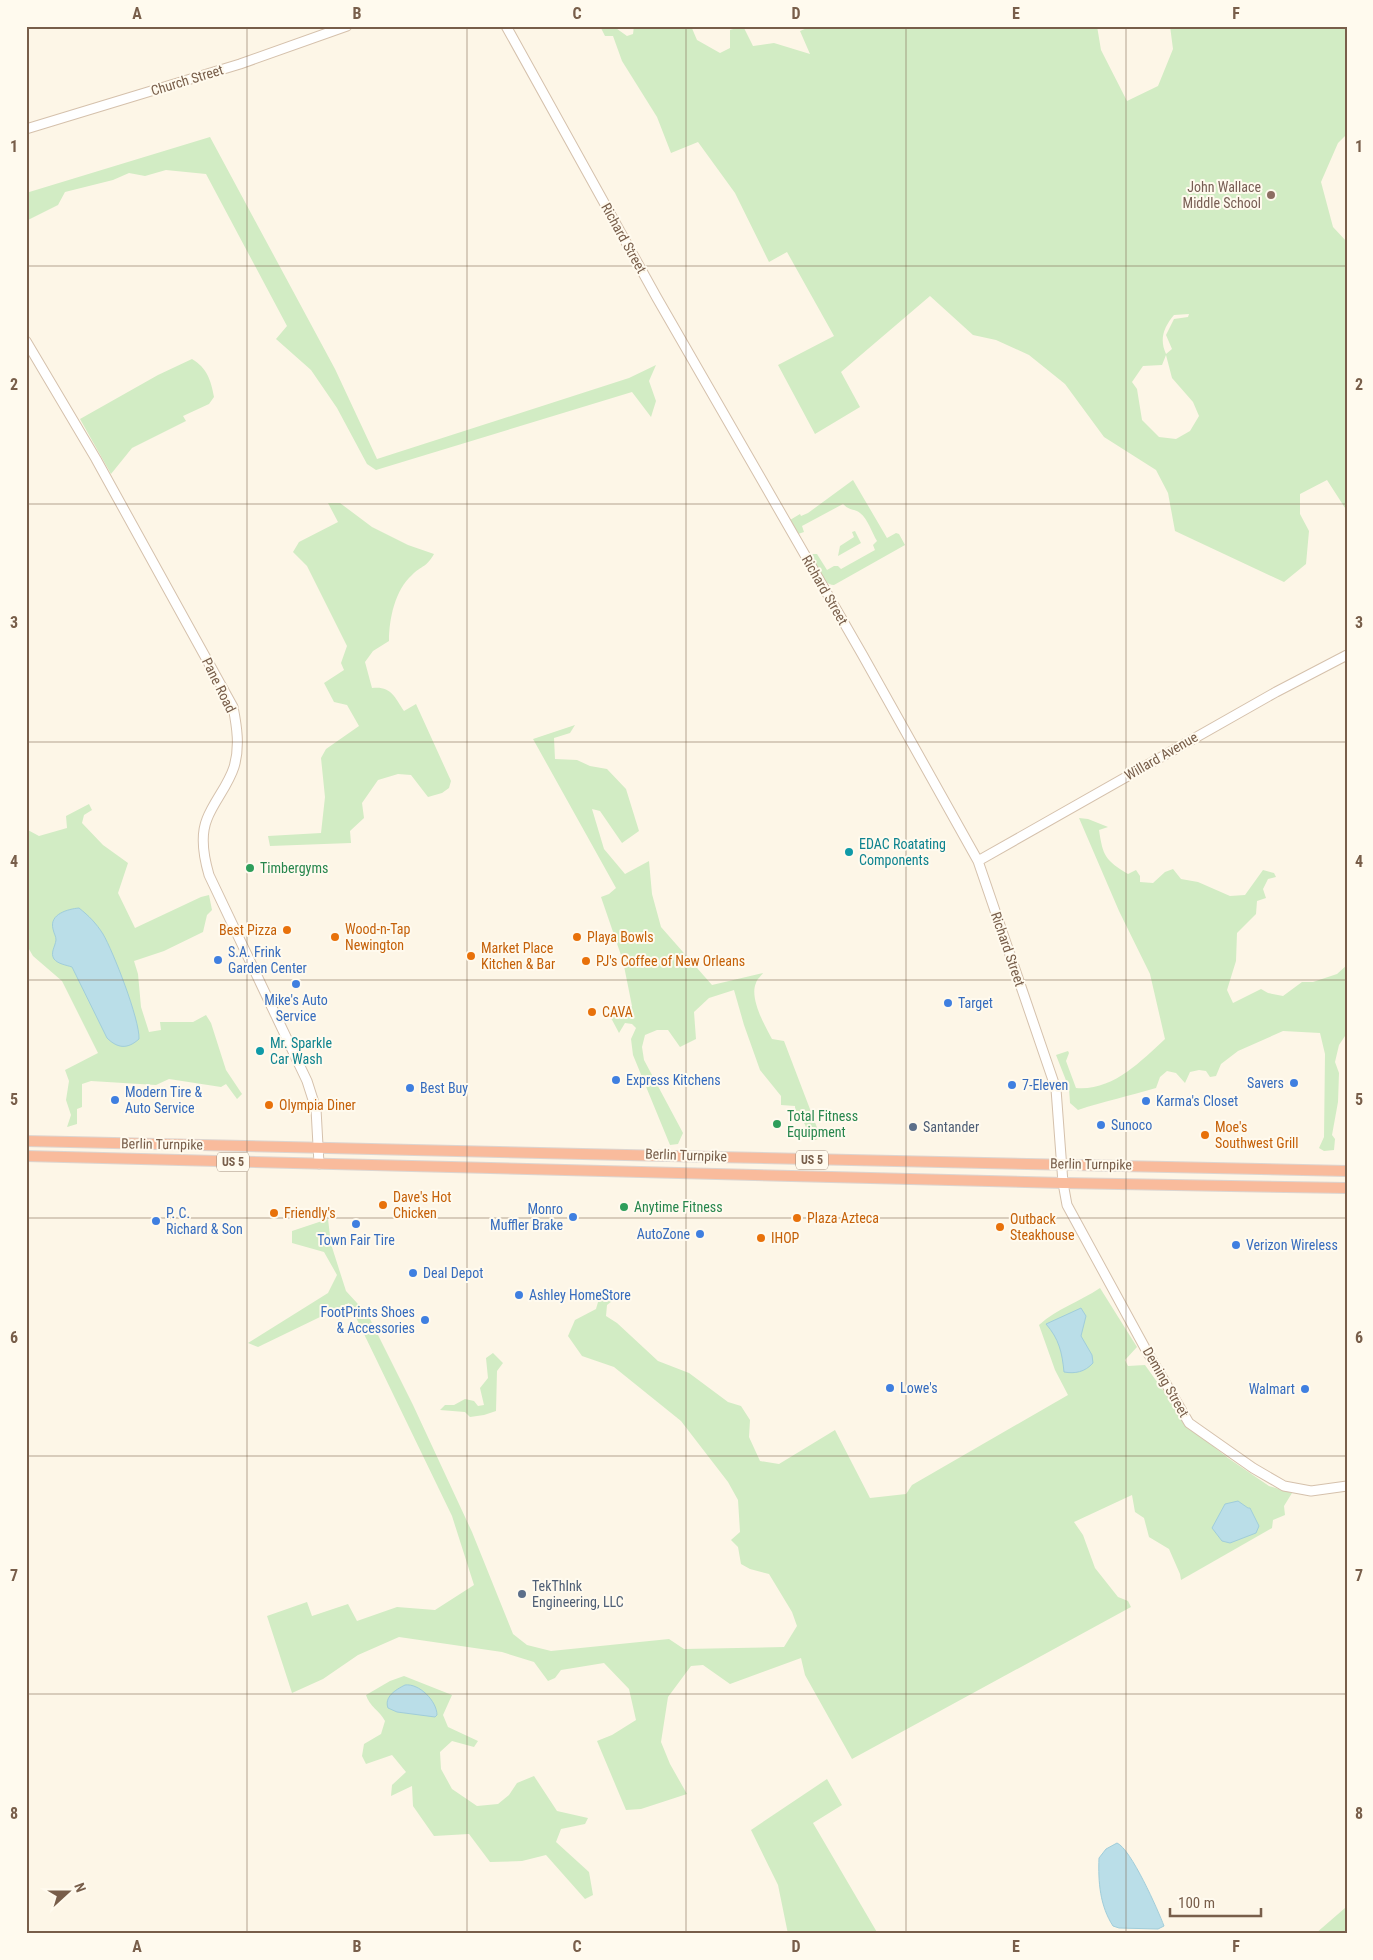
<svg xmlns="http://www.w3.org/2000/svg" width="1373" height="1960" font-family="'Roboto Condensed',sans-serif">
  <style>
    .green { fill: #d2ecc4; fill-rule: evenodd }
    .water { fill: #badee8; stroke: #a0cdda }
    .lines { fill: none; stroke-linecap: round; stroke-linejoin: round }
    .secondary-casing { stroke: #d5c1ac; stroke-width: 11 }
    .highway-casing { stroke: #dcd5d0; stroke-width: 12 }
    .secondary { stroke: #fff; stroke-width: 9 }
    .highway { stroke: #f9bb9c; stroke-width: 10 }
    .grid { fill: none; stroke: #785e4a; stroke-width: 1; stroke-opacity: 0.55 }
    .education-dot { fill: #8d6e63; stroke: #fffaee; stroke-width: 2 }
    .culture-dot { fill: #0f9aa8; stroke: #fffaee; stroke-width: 2 }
    .leisure-dot { fill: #2e9e5b; stroke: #fffaee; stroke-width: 2 }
    .food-dot { fill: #e8710a; stroke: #fffaee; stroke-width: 2 }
    .shop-dot { fill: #3f7fe0; stroke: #fffaee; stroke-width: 2 }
    .service-dot { fill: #5c6f8a; stroke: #fffaee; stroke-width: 2 }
    .labels { text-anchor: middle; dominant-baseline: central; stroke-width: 4; stroke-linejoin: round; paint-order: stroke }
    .shield { fill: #fffaee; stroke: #a08d7b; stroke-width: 1 }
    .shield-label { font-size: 12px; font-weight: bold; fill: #785e4a }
    .street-label { font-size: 14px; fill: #785e4a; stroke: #fffaee }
    .education-label { font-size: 14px; fill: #785e54; stroke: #fffaee; text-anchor: end }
    .culture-label { font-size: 14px; fill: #0d838f; stroke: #fffaee; text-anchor: start }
    .leisure-label { font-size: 14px; fill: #27864d; stroke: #fffaee; text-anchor: start }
    .food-label { font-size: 14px; fill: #c56008; stroke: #fffaee; text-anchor: start }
    .shop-label { font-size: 14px; fill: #366cbe; stroke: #fffaee; text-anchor: start }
    .service-label { font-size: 14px; fill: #4e5e75; stroke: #fffaee; text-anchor: start }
    .neatline { fill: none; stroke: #785e4a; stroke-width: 2 }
    .grid-label { font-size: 16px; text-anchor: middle; font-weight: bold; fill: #785e4a }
  </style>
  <rect width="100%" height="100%" fill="#fdf6e7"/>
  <path class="green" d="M600,26H613L627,36L633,34L634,26H649L653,29H660L664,26H691L697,40L720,53L730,48V30L743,26L753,46L774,43L810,54L800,31L812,26H1097L1101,50L1127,101L1158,86L1173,49L1170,26H1347V134L1338,143L1321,182L1333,227L1347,242V511L1327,480L1300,494V514L1309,531L1306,564L1284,582L1175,531L1168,493L1156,470L1104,437L1065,384L1029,355L996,340L973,335L930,296L841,372L860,407L815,434L778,365L834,336L787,252L769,262L735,193L698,142L671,153L657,117L622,61L613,36H605ZM1189,314L1188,317L1174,319L1166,335L1172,349L1166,354C1159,339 1164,327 1174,315ZM1166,355L1172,378L1193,402L1199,416L1190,431L1176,439L1159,437L1142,420L1137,389L1132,382L1143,366L1162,365Z
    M210,137L335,369L377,459L629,378L656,365L649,381L656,401L651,417L632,392L376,470L367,464L337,408L311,370L276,339L287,326L206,174L166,170L145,176L129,173L113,180L65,192L58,205L26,221V193Z
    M192,359C207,368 211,380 214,397L209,404L183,416L186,421L132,448L111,474L80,419L158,375Z
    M853,480L887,538L896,533L899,534L905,545L834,585C821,584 817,567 811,557L812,554H817L827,570L834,566H838L841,569L875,550L873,545L877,541C872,533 868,519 860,513C854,508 851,512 843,504L802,526L804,532L798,534L790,520L800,514L801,516L808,513Z
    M328,503H340L372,527L408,545L434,554C426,568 422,565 412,575C395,590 389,619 389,641L373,651L365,662L372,688C391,686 394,696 404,711L416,704L451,781L449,788L442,793L428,797L411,775L398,774L378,780L362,803L364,818L350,831L351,843L270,846L268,836L321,833L325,797L321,758L326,749L359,726L347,705L334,702L324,683L344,670L341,663L347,646L307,566L293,552L299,542L338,522Z
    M855,531L861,543L838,556L840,546L854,537L852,532Z
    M575,725L570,733L554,738L555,759L577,760L590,766L607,769L626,789L639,831L622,843L600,811L592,809L604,849L625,874L649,861L652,894L661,927L712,985L763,973C761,976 757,979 756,983C749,998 765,1026 772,1039L784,1041L821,1138L812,1141L799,1111H795V1106L781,1105V1096L760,1070L744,1025L734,990L709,998L694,1012L696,1039L680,1047L668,1030H657L645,1035L642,1047L644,1060L683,1133L678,1144L670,1145L633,1055L631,1039L636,1028L632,1024L625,1023L619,1033L610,1016L632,1006L623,961L601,897L609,894L616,888L533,739Z
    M89,804L92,810L84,815L82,823L103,845L128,863L118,893L135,928L201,897L209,895L212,910L207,915L203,932L164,951L134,961L138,974L141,1007L149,1032L161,1030L160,1022H193L206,1015L211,1023L226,1070L242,1094L237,1099L226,1084L221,1087L169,1079L156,1085L91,1081L82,1084V1107L77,1109V1124L67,1127L71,1115L66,1100L69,1081L65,1070L98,1053L62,981L33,956L26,944V829L39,836L67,828L66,816Z
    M1079,818L1088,819L1108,827L1099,830C1103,856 1105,860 1128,874L1136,870L1140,876V882L1153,883L1165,872L1173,869L1181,879L1198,882L1230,896L1245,895L1263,870L1274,873L1276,877L1268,879L1263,889L1266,898L1257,901L1256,914L1237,933L1236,961L1227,990L1233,1003L1261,989L1268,993L1283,996L1302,982H1313L1337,974L1347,965V1033L1339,1045L1335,1062L1339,1073L1338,1102L1332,1135L1335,1139L1334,1150L1324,1151L1319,1148L1324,1137L1325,1054L1320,1033L1283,1031L1238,1051L1221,1064L1216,1076L1210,1077L1206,1071L1199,1070L1190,1072L1185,1083L1176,1073L1167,1071L1160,1077L1156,1088C1130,1096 1104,1101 1078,1110L1070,1103L1069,1088L1056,1055L1068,1051L1069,1053L1066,1061L1076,1088C1113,1091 1140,1062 1165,1039L1150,974L1119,911Z
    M328,1219L331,1244L346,1291L368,1315L413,1405L472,1532L513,1634L527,1645L551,1651L669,1639L684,1649L784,1647L797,1626L792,1612L769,1574L750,1569L741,1564L738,1547L731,1540L740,1532L738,1500L728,1482L681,1421L614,1367L582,1356L568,1336L575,1320L596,1309L598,1302L616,1290V1298L607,1305L606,1316L617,1323L658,1361L689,1373L728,1402L741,1406L750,1420L749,1437L760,1461L779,1464L835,1430L870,1498L906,1494L912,1485L1068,1395L1055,1370L1039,1325C1058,1308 1079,1302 1100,1288L1137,1347L1125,1360L1128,1366L1145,1365L1190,1428L1228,1458L1269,1486L1292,1493L1284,1506L1285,1515L1273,1520L1272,1528L1181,1580L1180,1574L1169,1549L1149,1537L1144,1518L1135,1512L1132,1495L1074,1522L1083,1535L1095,1568L1118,1597L1128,1601L1131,1607L852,1759L805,1675L801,1658L730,1684L703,1665L691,1666L668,1697L661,1742L670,1764L687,1794L641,1809L626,1810L597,1741L612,1735L636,1720L629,1689L604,1663L561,1670L555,1678L548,1681L534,1662L502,1652L399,1637L358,1655L323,1679L292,1693L267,1616L307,1602L312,1616L348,1604L357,1621L397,1607L435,1610L474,1585L452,1516L349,1303L258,1347L248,1343L328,1293L337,1275L324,1252L292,1243V1231Z
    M493,1353L503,1363L497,1371L496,1411L484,1415L470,1417L465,1412L440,1410L445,1405H454L465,1399L474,1401L478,1406L484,1405L480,1388L488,1378L486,1358Z
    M404,1676L452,1695L443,1715L448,1727L478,1741L474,1747L452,1741L440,1752L441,1769L452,1789L477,1806L498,1804L509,1795L517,1783L534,1776L557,1811L588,1818L585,1824L561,1829L556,1842L589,1872L593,1895L585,1899L546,1855L522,1861L490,1862L469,1834L434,1836L413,1806L412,1786L391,1796L392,1785L406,1772L392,1755L366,1764L362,1756L364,1744L381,1734L385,1721C380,1711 369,1706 366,1695L390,1681Z
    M827,1779L842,1805L813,1823L878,1934H788L778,1885L751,1830Z
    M1347,1905V1934H1315L1345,1908Z"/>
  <path class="water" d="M79,908C89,916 96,923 103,934C113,951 140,1020 139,1039C128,1049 118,1049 107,1038L72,967C66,965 58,964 54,959C50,953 55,947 56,940C56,936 54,934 53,929C49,914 68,909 79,908Z
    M1081,1308L1086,1316L1081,1336L1092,1355L1093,1363C1085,1372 1075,1374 1064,1372C1062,1352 1059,1339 1046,1324Z
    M1238,1501L1248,1508H1250L1259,1526L1256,1533L1230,1543L1222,1541L1212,1528L1225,1504Z
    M405,1685C419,1683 437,1701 437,1715L435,1717L397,1712L388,1708C384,1697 395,1690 405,1685Z
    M1117,1843C1131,1849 1158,1910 1164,1926L1158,1929L1119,1928L1113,1926C1100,1906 1098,1882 1099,1858L1106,1849Z"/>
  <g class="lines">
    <g class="secondary-casing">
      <path id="secondary" d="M506,26L657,298L862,654L978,861L1056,1089L1063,1183L1067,1205L1145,1348L1189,1423L1253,1468L1284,1486L1311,1491L1347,1486
        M26,129L240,64L347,26
        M26,341L96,459L233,707C237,727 240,747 234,767C228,786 214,801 207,819C200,836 204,858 209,875L307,1081L316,1109L319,1164
        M978,861L1276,692L1347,655"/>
    </g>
    <g class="highway-casing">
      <path id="highway" d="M26,1141C466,1153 907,1160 1347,1171
        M26,1156L1063,1183L1347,1188"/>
    </g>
    <use href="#secondary" class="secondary"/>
    <use href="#highway" class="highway"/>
  </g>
  <path class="grid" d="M247,26V1934M467,26V1934M686,26V1934M906,26V1934M1126,26V1934M26,266H1347M26,504H1347M26,742H1347M26,980H1347M26,1218H1347M26,1456H1347M26,1694H1347"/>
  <circle class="education-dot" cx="1271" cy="195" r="5"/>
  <g class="culture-dot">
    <circle cx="849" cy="852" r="5"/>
    <circle cx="260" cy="1051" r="5"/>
  </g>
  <g class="leisure-dot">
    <circle cx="250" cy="868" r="5"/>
    <circle cx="777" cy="1124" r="5"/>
    <circle cx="624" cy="1207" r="5"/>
  </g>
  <g class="food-dot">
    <circle cx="287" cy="930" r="5"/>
    <circle cx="335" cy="937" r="5"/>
    <circle cx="577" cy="937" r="5"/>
    <circle cx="471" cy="956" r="5"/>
    <circle cx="586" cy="961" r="5"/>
    <circle cx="592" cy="1012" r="5"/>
    <circle cx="269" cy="1105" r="5"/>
    <circle cx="1205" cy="1135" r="5"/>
    <circle cx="383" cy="1205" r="5"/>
    <circle cx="274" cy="1213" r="5"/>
    <circle cx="797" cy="1218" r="5"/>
    <circle cx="1000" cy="1227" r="5"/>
    <circle cx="761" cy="1238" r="5"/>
  </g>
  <g class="shop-dot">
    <circle cx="218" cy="960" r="5"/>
    <circle cx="296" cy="984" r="5"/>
    <circle cx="948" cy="1003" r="5"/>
    <circle cx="616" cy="1080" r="5"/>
    <circle cx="1294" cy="1083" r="5"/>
    <circle cx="1012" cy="1085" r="5"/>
    <circle cx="410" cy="1088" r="5"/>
    <circle cx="115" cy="1100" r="5"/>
    <circle cx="1146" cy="1101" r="5"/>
    <circle cx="1101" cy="1125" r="5"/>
    <circle cx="573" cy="1217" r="5"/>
    <circle cx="156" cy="1221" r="5"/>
    <circle cx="356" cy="1224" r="5"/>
    <circle cx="700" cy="1234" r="5"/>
    <circle cx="1236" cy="1245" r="5"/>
    <circle cx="413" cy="1273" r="5"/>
    <circle cx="519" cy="1295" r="5"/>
    <circle cx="425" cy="1320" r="5"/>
    <circle cx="890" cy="1388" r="5"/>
    <circle cx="1305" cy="1389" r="5"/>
  </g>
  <g class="service-dot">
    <circle cx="913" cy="1127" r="5"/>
    <circle cx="522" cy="1594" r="5"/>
  </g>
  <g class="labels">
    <g class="shield">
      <rect x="796" y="1150.5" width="32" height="19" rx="4"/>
      <rect x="217" y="1152.5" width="32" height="19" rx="4"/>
    </g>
    <g class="shield-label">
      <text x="812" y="1160">US 5</text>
      <text x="233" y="1162">US 5</text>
    </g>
    <g class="street-label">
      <text transform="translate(187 80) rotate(-17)">Church Street</text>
      <text transform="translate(624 238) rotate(61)">Richard Street</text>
      <text transform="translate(825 590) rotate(60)">Richard Street</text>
      <text transform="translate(219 685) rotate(64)">Pane Road</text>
      <text transform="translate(1161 756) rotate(-30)">Willard Avenue</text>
      <text transform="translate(1008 949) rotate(71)">Richard Street</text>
      <text transform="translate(162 1144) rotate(1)">Berlin Turnpike</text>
      <text transform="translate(686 1155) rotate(2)">Berlin Turnpike</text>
      <text transform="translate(1091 1164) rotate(1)">Berlin Turnpike</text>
      <text transform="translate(1166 1382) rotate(60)">Deming Street</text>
    </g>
    <g class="education-label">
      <text x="1261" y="187">John Wallace<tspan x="1261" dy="16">Middle School</tspan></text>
    </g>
    <g class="culture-label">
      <text x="859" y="844">EDAC Roatating<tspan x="859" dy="16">Components</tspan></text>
      <text x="270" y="1043">Mr. Sparkle<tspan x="270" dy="16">Car Wash</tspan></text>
    </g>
    <g class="leisure-label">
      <text x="260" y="868">Timbergyms</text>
      <text x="787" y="1116">Total Fitness<tspan x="787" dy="16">Equipment</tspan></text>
      <text x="634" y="1207">Anytime Fitness</text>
    </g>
    <g class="food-label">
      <text x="345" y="929">Wood-n-Tap<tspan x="345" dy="16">Newington</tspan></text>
      <text x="277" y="930" text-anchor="end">Best Pizza</text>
      <text x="587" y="937">Playa Bowls</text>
      <text x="481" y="948">Market Place<tspan x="481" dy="16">Kitchen &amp; Bar</tspan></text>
      <text x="596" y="961">PJ's Coffee of New Orleans</text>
      <text x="602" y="1012">CAVA</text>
      <text x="279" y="1105">Olympia Diner</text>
      <text x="1215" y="1127">Moe's<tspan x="1215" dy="16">Southwest Grill</tspan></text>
      <text x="393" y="1197">Dave's Hot<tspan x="393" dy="16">Chicken</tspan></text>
      <text x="284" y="1213">Friendly's</text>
      <text x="807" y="1218">Plaza Azteca</text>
      <text x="1010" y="1219">Outback<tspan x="1010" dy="16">Steakhouse</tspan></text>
      <text x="771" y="1238">IHOP</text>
    </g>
    <g class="shop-label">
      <text x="228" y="952">S.A. Frink<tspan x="228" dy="16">Garden Center</tspan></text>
      <text x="296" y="1000" text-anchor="middle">Mike's Auto<tspan x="296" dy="16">Service</tspan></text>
      <text x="958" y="1003">Target</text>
      <text x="626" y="1080">Express Kitchens</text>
      <text x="1284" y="1083" text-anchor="end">Savers</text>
      <text x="1022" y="1085">7-Eleven</text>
      <text x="420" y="1088">Best Buy</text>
      <text x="125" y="1092">Modern Tire &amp;<tspan x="125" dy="16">Auto Service</tspan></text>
      <text x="1156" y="1101">Karma's Closet</text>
      <text x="1111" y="1125">Sunoco</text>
      <text x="563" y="1209" text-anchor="end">Monro<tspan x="563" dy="16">Muffler Brake</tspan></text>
      <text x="166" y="1213">P. C.<tspan x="166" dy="16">Richard &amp; Son</tspan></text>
      <text x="690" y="1234" text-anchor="end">AutoZone</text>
      <text x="356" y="1240" text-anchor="middle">Town Fair Tire</text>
      <text x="1246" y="1245">Verizon Wireless</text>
      <text x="423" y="1273">Deal Depot</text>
      <text x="529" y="1295">Ashley HomeStore</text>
      <text x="415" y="1312" text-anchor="end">FootPrints Shoes<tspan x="415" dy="16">&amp; Accessories</tspan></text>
      <text x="900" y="1388">Lowe's</text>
      <text x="1295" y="1389" text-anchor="end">Walmart</text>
    </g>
    <g class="service-label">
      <text x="923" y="1127">Santander</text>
      <text x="532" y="1586">TekThInk<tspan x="532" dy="16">Engineering, LLC</tspan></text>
    </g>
  </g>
  <rect width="1373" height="1960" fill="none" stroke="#fffaee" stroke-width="55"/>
  <g transform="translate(68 1892) rotate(69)" stroke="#fffaee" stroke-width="4" paint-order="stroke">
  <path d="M0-4L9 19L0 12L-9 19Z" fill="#785e4a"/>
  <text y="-8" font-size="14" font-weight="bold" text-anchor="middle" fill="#785e4a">N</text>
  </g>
  <path d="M1170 1908v8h91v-8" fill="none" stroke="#785e4a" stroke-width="2.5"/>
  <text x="1178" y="1908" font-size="15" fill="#785e4a" stroke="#fffaee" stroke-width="4" paint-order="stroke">100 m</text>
  <rect x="28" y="28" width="1318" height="1904" class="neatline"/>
  <g class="grid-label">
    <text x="137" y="19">A</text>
    <text x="357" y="19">B</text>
    <text x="577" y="19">C</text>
    <text x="796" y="19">D</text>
    <text x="1016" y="19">E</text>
    <text x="1236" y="19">F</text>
    <text x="14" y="152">1</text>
    <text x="1359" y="152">1</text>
    <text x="14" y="390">2</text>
    <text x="1359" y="390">2</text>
    <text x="14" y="628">3</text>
    <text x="1359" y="628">3</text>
    <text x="14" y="867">4</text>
    <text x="1359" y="867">4</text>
    <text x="14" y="1105">5</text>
    <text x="1359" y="1105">5</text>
    <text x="14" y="1343">6</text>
    <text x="1359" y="1343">6</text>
    <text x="14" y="1581">7</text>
    <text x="1359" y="1581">7</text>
    <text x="14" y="1819">8</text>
    <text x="1359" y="1819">8</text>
    <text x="137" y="1952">A</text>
    <text x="357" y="1952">B</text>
    <text x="577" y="1952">C</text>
    <text x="796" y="1952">D</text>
    <text x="1016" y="1952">E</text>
    <text x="1236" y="1952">F</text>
  </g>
</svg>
